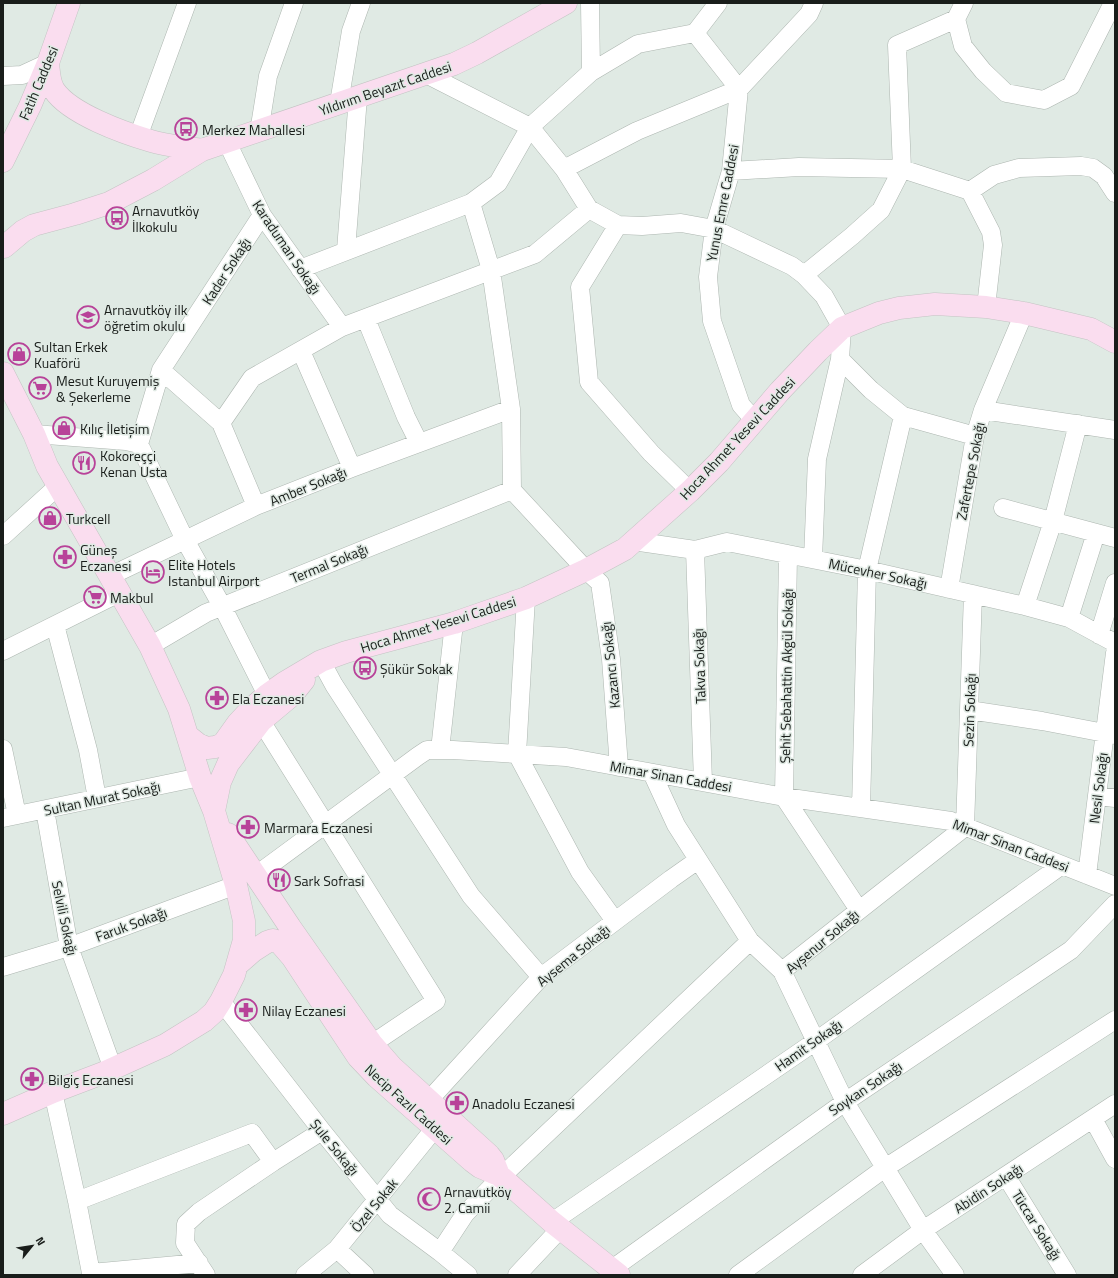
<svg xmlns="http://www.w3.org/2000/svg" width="1118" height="1278" font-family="'Titillium Web',sans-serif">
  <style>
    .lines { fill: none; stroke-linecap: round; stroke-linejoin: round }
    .minor-casing { stroke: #adb6b0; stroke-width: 19 }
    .major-casing { stroke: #c3c4c3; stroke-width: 23 }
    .minor { stroke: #fff; stroke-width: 18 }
    .major { stroke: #faddef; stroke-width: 22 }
    .labels { text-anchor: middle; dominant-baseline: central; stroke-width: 3; stroke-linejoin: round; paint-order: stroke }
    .street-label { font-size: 14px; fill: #191d1a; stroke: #e0eae4 }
    .poi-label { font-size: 14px; fill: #191d1a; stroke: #e0eae4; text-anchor: start }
  </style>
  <rect width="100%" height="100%" fill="#e0eae4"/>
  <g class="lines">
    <g class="minor-casing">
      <path id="minor" d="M590,3L591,72
        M956,19L963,46L983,71L1006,93L1044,100L1071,86L1113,3
        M695,33L718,3
        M426,74L530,127L564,169L589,209L618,225L642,226L681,223L714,229L792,266L804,275L824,296L842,328L840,359L871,390L903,416L975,436
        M3,76L22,75L48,63
        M339,103L351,31L361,3
        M259,132L268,76L294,3
        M138,137L187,3
        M227,142L262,215L342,327
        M564,169L637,131L739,89L695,33L638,44L591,72L530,127L498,183L471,203L491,270L511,409L512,490L586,570L600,583L611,659L619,767
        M731,171L799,167L902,169L970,191L991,232L993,245L986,307
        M970,191L994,175L1019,168L1081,166L1093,168L1104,176L1115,193
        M262,215L161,370L139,444L185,540L222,606L267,695
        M618,225L580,287L589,382L651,453L690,491
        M346,250L358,97
        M300,269L471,203
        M804,275L852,236L881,210L902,169L897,45L956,19L964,3
        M366,319L406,417L419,443
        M301,351L352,468
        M161,370L221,423L256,506
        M983,410L1115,430
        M755,421L741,405L712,321L708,277L714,229L731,171L739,89L809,14L814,3
        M221,423L252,378L342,327L535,254L589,209
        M34,434L126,441L139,444
        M1003,508L1115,538
        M3,536L58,486
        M633,541L695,550L727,542L867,570L1025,606L1069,618L1115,643
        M695,550L703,782
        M788,554L784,797L859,910
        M813,559L817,459L840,359
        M110,576L256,506L352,468L511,409
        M949,589L975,436L983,410L1024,313
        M526,598L517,754L580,872L615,921
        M1025,606L1053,521L1078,424
        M1069,618L1096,533
        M55,625L88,750L97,798
        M1099,635L1115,583
        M150,646L206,613L512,490
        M3,651L119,593
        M321,661L334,685L471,896L541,977
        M969,710L1042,721L1115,735
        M261,721L436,1001L372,1044
        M3,749L17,815
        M440,750L454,623
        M652,773L676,825L750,941L782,971
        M1097,796L1115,798
        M861,808L867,570L903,416
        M45,810L69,947L113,1069
        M3,818L200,777
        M1087,875L1115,653
        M255,876L418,756L427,750H453L566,757L784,797L951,821L1115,886
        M3,967L69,947L236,885
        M221,1001L322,1131L390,1215L440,1252L468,1275
        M53,1092L77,1201L91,1273L199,1263
        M429,1100L541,977L671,879L698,860
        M1093,1119L1115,1159
        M1006,1176L1067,1275
        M77,1201L252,1133L273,1162
        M552,1222L816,1041L1062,865
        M337,1249L365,1275
        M440,1252L465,1214L501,1177L750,941
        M612,1269L845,1102L1071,950L1115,904
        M206,1275L185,1243L186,1224L199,1212L273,1162L322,1131
        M305,1275L337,1249L435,1128
        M517,1275L561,1228
        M738,1275L885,1168L1115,1020
        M862,1275L923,1230L1115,1104
        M955,1275L923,1230L845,1102L782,971L965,827L973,594"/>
    </g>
    <g class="major-casing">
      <path id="major" d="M48,63C49,72 49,82 54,90C70,114 124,133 151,141C167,146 185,147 202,150
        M3,161L30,106L48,63L69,3
        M4,247L23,231L34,225L75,214L109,203L153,180L202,150L454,64L477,53L566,3
        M3,373L34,434L47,466L150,646L179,709L200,777L214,811L236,885L244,921V940L234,975L221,1001L214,1012L204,1021L165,1045L103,1073L53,1092L3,1114
        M188,736L198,744L207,748L215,747L223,744L238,723L251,709L267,695L284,683L321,661L346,652L454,623L526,598L586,570L625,549L690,491L719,462L780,391L818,351L842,328L879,313L899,308L935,304L986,307L1024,313L1091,329L1115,342
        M214,811L220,782L228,764L261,721L292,695L304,680
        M228,834L290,927L372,1044L392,1067L489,1155L493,1160L499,1175
        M237,965L253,951L267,942L273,940L279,942L292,957L358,1057L377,1077L472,1161L480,1167L499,1175L552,1222L619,1275"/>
    </g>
    <use href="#minor" class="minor"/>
    <use href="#major" class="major"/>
  </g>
  <defs>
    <g id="bus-ring" transform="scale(1.15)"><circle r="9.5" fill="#e0eae4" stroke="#b84299" stroke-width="1.5"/><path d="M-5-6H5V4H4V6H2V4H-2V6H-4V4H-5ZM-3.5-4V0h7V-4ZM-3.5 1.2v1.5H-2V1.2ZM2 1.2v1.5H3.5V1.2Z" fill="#b84299"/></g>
    <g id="school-ring" transform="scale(1.15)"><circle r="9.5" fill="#e0eae4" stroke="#b84299" stroke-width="1.5"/><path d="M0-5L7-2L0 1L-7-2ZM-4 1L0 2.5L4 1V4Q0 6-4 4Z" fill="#b84299"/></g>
    <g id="shop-ring" transform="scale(1.15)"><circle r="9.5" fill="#e0eae4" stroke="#b84299" stroke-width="1.5"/><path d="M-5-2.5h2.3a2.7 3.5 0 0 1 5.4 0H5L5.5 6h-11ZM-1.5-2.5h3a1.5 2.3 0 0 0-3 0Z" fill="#b84299"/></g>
    <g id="supermarket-ring" transform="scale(1.15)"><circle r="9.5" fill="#e0eae4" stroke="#b84299" stroke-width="1.5"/><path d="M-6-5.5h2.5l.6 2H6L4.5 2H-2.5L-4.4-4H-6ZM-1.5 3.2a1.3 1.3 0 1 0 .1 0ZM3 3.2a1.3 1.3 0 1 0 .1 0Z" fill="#b84299"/></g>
    <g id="restaurant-ring" transform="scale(1.15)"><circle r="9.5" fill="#e0eae4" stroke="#b84299" stroke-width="1.5"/><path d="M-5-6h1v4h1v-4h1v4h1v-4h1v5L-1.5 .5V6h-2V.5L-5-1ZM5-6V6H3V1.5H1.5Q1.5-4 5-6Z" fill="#b84299"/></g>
    <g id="pharmacy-ring" transform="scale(1.15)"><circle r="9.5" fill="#e0eae4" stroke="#b84299" stroke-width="1.5"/><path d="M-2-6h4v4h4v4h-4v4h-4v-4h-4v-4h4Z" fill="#b84299"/></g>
    <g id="hotel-ring" transform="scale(1.15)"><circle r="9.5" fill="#e0eae4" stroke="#b84299" stroke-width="1.5"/><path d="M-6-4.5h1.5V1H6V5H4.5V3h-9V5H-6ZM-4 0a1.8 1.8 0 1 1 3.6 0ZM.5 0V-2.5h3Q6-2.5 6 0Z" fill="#b84299"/></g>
    <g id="mosque-ring" transform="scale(1.15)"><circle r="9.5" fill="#e0eae4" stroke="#b84299" stroke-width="1.5"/><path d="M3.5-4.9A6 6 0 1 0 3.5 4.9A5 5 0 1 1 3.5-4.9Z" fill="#b84299"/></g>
  </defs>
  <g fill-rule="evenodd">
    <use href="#bus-ring" x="186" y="129"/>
    <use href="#bus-ring" x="117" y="218"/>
    <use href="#school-ring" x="88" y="317"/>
    <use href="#shop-ring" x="19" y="354"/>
    <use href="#supermarket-ring" x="40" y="388"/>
    <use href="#shop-ring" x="64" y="428"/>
    <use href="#restaurant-ring" x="84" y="463"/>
    <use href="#shop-ring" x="50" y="518"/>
    <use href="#pharmacy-ring" x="65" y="557"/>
    <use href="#hotel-ring" x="153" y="572"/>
    <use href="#supermarket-ring" x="95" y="597"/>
    <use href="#bus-ring" x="365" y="668"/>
    <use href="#pharmacy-ring" x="217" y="698"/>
    <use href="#pharmacy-ring" x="248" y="827"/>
    <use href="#restaurant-ring" x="279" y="880"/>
    <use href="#pharmacy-ring" x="246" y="1010"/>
    <use href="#pharmacy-ring" x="32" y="1079"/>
    <use href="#pharmacy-ring" x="457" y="1103"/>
    <use href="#mosque-ring" x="429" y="1199"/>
  </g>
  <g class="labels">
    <g class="street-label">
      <text transform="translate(38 83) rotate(-67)">Fatih Caddesi</text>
      <text transform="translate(385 88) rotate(-19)">Yıldırım Beyazıt Caddesi</text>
      <text transform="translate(722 203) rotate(-79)">Yunus Emre Caddesi</text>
      <text transform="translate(287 247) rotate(56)">Karaduman Sokağı</text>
      <text transform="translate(226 271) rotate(-57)">Kader Sokağı</text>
      <text transform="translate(737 438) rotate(-47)">Hoca Ahmet Yesevi Caddesi</text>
      <text transform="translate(970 471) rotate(-79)">Zafertepe Sokağı</text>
      <text transform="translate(308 486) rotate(-22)">Amber Sokağı</text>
      <text transform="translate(329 563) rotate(-22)">Termal Sokağı</text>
      <text transform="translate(878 573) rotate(12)">Mücevher Sokağı</text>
      <text transform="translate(438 624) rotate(-17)">Hoca Ahmet Yesevi Caddesi</text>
      <text transform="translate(610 665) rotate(-96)">Kazancı Sokağı</text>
      <text transform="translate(699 666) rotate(-92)">Takva Sokağı</text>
      <text transform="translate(786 676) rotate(-89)">Şehit Sebahattin Akgül Sokağı</text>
      <text transform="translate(969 710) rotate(-88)">Sezin Sokağı</text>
      <text transform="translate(671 776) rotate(10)">Mimar Sinan Caddesi</text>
      <text transform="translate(1098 788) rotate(-83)">Nesil Sokağı</text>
      <text transform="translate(102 798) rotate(-12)">Sultan Murat Sokağı</text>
      <text transform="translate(1011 845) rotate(21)">Mimar Sinan Caddesi</text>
      <text transform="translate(65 918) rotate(78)">Selvili Sokağı</text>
      <text transform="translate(131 924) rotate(-20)">Faruk Sokağı</text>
      <text transform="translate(822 941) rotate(-40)">Ayşenur Sokağı</text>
      <text transform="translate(573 955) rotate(-39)">Aysema Sokağı</text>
      <text transform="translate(808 1045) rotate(-35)">Hamit Sokağı</text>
      <text transform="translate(865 1088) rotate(-34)">Soykan Sokağı</text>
      <text transform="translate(409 1104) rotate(42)">Necip Fazıl Caddesi</text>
      <text transform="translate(335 1147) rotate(51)">Şule Sokağı</text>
      <text transform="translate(988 1188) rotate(-33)">Abidin Sokağı</text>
      <text transform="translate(374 1205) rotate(-51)">Özel Sokak</text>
      <text transform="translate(1037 1225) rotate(58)">Tüccar Sokağı</text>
    </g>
    <g class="poi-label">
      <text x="202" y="129">Merkez Mahallesi</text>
      <text x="132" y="210">Arnavutköy<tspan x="132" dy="16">İlkokulu</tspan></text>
      <text x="104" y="309">Arnavutköy ilk<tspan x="104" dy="16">öğretim okulu</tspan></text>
      <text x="34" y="346">Sultan Erkek<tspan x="34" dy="16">Kuaförü</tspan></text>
      <text x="56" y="380">Mesut Kuruyemiş<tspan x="56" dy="16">&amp; Şekerleme</tspan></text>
      <text x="80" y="428">Kılıç İletişim</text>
      <text x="100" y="455">Kokoreççi<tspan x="100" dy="16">Kenan Usta</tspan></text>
      <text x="66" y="518">Turkcell</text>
      <text x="80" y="549">Güneş<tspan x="80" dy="16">Eczanesi</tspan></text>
      <text x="168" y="564">Elite Hotels<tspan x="168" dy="16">Istanbul Airport</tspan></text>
      <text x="110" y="597">Makbul</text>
      <text x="380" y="668">Şükür Sokak</text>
      <text x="232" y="698">Ela Eczanesi</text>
      <text x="264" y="827">Marmara Eczanesi</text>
      <text x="294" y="880">Sark Sofrasi</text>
      <text x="262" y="1010">Nilay Eczanesi</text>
      <text x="48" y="1079">Bilgiç Eczanesi</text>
      <text x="472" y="1103">Anadolu Eczanesi</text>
      <text x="444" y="1191">Arnavutköy<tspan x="444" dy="16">2. Camii</tspan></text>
    </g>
  </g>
  <rect width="1118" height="1278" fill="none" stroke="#191d1a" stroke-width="8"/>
  <g transform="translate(32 1246) rotate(60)" stroke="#e0eae4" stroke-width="3" paint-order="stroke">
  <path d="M0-3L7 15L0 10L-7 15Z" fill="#191d1a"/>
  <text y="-6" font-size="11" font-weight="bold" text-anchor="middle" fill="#191d1a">N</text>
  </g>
</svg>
